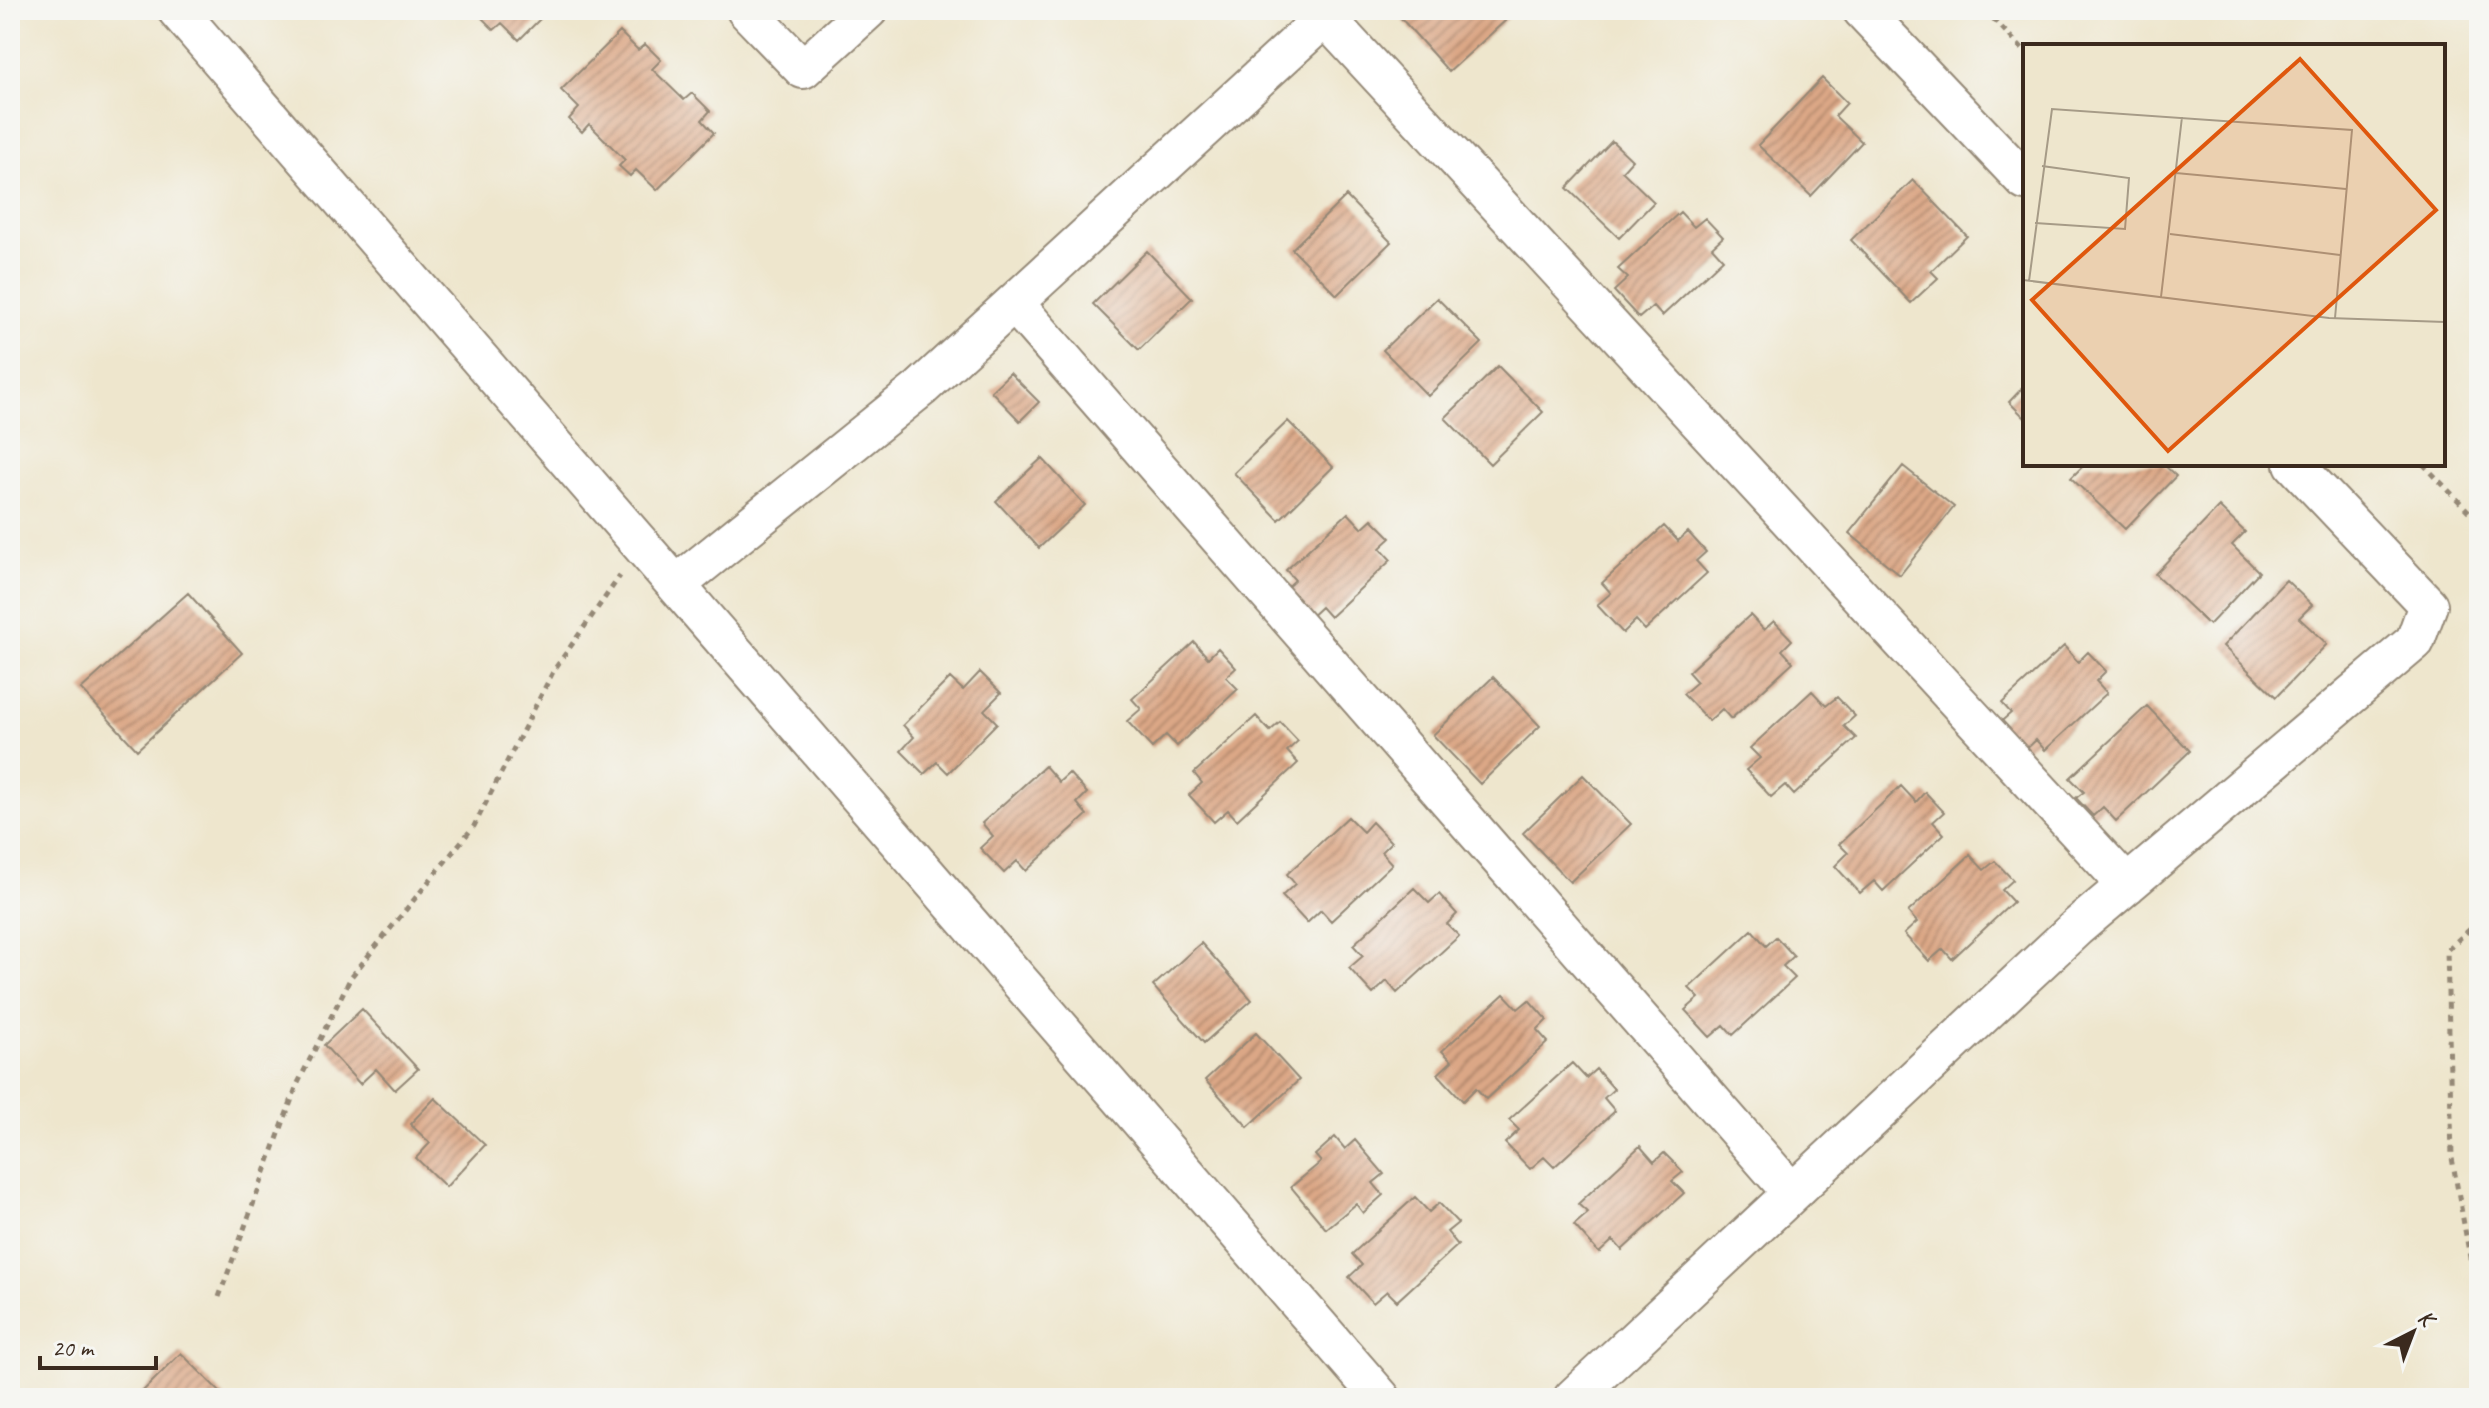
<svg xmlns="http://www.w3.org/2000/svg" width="2489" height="1408" font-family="Caveat,sans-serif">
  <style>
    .building { fill: url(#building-hatch) }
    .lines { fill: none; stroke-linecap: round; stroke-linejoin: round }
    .street-casing { stroke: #948876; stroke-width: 42 }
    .path { stroke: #948876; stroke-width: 5; stroke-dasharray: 6 6; stroke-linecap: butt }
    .street { stroke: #fff; stroke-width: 38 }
    .inset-road { fill: none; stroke: #a69b87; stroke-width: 2 }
    .view { fill: #df570d; fill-opacity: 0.15; stroke: #df570d; stroke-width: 4 }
    .inset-edge { fill: none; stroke: #3b2a1e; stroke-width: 4 }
  </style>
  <defs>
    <pattern id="building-hatch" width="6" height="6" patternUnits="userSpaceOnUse" patternTransform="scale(2)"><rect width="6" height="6" fill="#dba786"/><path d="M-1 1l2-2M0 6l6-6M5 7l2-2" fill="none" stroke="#b3886d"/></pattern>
  </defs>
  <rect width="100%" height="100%" fill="#f6f6f2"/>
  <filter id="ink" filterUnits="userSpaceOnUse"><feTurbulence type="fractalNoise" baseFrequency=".0125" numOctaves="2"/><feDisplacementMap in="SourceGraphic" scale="16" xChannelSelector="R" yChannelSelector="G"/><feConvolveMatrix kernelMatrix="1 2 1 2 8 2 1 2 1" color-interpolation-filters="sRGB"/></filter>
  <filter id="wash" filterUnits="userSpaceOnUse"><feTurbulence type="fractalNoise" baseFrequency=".006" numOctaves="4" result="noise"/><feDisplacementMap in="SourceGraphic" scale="32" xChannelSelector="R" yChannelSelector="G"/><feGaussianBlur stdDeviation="1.8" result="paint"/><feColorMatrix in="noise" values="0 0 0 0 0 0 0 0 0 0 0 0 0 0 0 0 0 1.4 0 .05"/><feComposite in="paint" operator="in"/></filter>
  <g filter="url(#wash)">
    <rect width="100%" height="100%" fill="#eee6cd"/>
    <g id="blocks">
      <path class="building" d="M487,10H549L519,40L502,23L494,30L481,17Z
        M1408,10H1517L1449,72L1400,17Z
        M620,32L638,50L645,44L661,60L652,69L684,100L692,93L710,111L702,120L714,133L657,190L636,170L630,176L619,166L625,160L589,124L582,132L569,119L579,108L561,90Z
        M1822,78L1847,103L1835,116L1862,142L1811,196L1758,145Z
        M1612,141L1632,160L1622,171L1654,202L1619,238L1567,188Z
        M1913,180L1967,236L1931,271L1938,278L1911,303L1851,240Z
        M1346,196L1391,242L1337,295L1292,249Z
        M1680,212L1694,227L1705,218L1723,237L1712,247L1723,259L1662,316L1653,306L1639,318L1614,291L1628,278L1618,269Z
        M1147,251L1192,298L1139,350L1093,304Z
        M1437,298L1482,343L1428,396L1383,350Z
        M1498,366L1543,412L1490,464L1445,418Z
        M1010,373L1039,402L1020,421L991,391Z
        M2025,385V418L2009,402Z
        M1288,421L1333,467L1279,520L1234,473Z
        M1042,458L1085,505L1039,548L996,501Z
        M2085,464H2163L2176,476L2125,529L2071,478Z
        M1903,466L1954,507L1900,575L1849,533Z
        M2219,507L2245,532L2232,545L2259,572L2209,625L2155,574Z
        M1348,513L1362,528L1372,519L1391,538L1380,548L1391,560L1330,617L1321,607L1307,620L1282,592L1295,580L1286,570Z
        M1664,526L1678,541L1688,532L1706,552L1696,561L1707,573L1645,630L1636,620L1623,633L1597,605L1611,593L1602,583Z
        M2286,580L2312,605L2299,618L2327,644L2276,697L2223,646Z
        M188,593L242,653L137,750L81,689Z
        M1750,615L1764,630L1774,621L1792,640L1782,650L1793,662L1731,719L1722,709L1709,721L1683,694L1697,682L1688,672Z
        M1194,642L1208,658L1218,648L1236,668L1226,677L1238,689L1177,746L1166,735L1152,748L1127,721L1141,709L1132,699Z
        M2064,646L2078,662L2088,652L2106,671L2096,681L2107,693L2045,750L2036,740L2022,753L1997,725L2011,713L2002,703Z
        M980,672L1001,693L984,710L997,723L948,773L937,762L924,774L901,751L914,737L903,725L950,678L963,690Z
        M1493,677L1540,726L1480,784L1433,735Z
        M1812,691L1826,706L1837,697L1855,716L1844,726L1856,738L1794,795L1785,785L1771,797L1746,770L1760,758L1750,748Z
        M2147,706L2190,751L2116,821L2103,807L2093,816L2076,798L2084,792L2070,778Z
        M1256,716L1270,731L1280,722L1298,741L1287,751L1298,763L1237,820L1228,810L1214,822L1189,795L1202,783L1194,773Z
        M1045,766L1059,782L1069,773L1087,793L1077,803L1087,815L1026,871L1017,861L1004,873L980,848L993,836L982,823Z
        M1583,775L1631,824L1570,882L1523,833Z
        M1901,786L1916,802L1925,792L1944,812L1933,822L1944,834L1883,891L1874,881L1860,893L1835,866L1848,853L1839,844Z
        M1348,817L1363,832L1372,822L1391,842L1381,852L1392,864L1331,921L1321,910L1307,923L1282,896L1295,884L1287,874Z
        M1970,855L1984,870L1995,861L2013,880L2002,890L2013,902L1952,959L1943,949L1929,961L1904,934L1917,922L1908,912Z
        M1414,888L1429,903L1439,894L1457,914L1447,924L1459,936L1397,993L1387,981L1373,994L1349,968L1363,956L1353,945Z
        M1752,930L1766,946L1776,937L1794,956L1783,966L1795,978L1733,1035L1724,1025L1710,1037L1685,1010L1699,998L1689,988Z
        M1201,943L1252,1000L1204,1043L1153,986Z
        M1504,994L1518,1009L1529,1000L1547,1020L1537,1030L1548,1042L1486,1099L1476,1088L1463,1101L1438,1074L1452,1061L1442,1051Z
        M362,1009L418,1069L395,1090L376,1069L360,1084L324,1045Z
        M1256,1033L1299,1080L1248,1127L1205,1080Z
        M1572,1063L1586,1078L1596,1069L1614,1089L1604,1098L1615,1111L1554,1167L1544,1157L1530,1169L1505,1143L1519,1130L1509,1120Z
        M435,1098L485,1145L446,1187L416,1158L430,1143L410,1124Z
        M1335,1137L1345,1149L1355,1140L1384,1174L1373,1183L1383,1195L1363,1213L1356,1204L1326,1229L1291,1187L1321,1162L1315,1155Z
        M1640,1146L1654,1162L1664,1153L1683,1172L1672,1181L1684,1193L1622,1250L1613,1240L1599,1253L1574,1225L1588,1213L1578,1204Z
        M1415,1197L1429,1212L1439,1203L1458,1223L1447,1232L1458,1245L1397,1301L1387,1291L1373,1303L1349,1277L1362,1265L1352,1254Z
        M181,1353L226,1398H136Z"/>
    </g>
  </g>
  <g filter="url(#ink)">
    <use href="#blocks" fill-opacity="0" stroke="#948876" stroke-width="2"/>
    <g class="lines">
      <g class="street-casing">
        <path id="street" d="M177,10L1381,1398
          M746,10L803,69L868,10
          M1862,10L2025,181
          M1325,17L2127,885
          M1014,303L1792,1193
          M676,585L921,388L1333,10
          M1573,1398L2076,928L2415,641L2428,605L2294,464"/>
      </g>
      <path class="path" d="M1985,10L2025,52
        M2423,464L2479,522
        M2479,921L2447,950L2452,1158L2479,1307
        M219,1297L297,1085L351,977L474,826L554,670L620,576"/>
      <use href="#street" class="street"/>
    </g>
  </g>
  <g transform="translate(2023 44)">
    <rect width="422" height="422" fill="#eee6cd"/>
    <path class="inset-road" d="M153,129L323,145M12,179L102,185L106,134L19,122M147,190L317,211M0,236L306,274L422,278M6,237L29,65L329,86L312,274M138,253L159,73"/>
    <path class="view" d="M277,15L413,166L145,407L9,256Z"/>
    <rect width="422" height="422" class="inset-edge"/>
  </g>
  <rect width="2489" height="1408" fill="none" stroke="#f6f6f2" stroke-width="40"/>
  <g transform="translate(2413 1332) rotate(42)" stroke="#f6f6f2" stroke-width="6" paint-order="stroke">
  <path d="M0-6L14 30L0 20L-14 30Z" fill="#3b2a1e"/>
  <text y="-12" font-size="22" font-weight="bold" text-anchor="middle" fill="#3b2a1e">K</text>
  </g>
  <path d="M40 1356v12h116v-12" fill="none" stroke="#3b2a1e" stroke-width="4"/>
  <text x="52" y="1356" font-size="24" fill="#3b2a1e" stroke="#f6f6f2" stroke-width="6" paint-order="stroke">20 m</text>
</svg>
